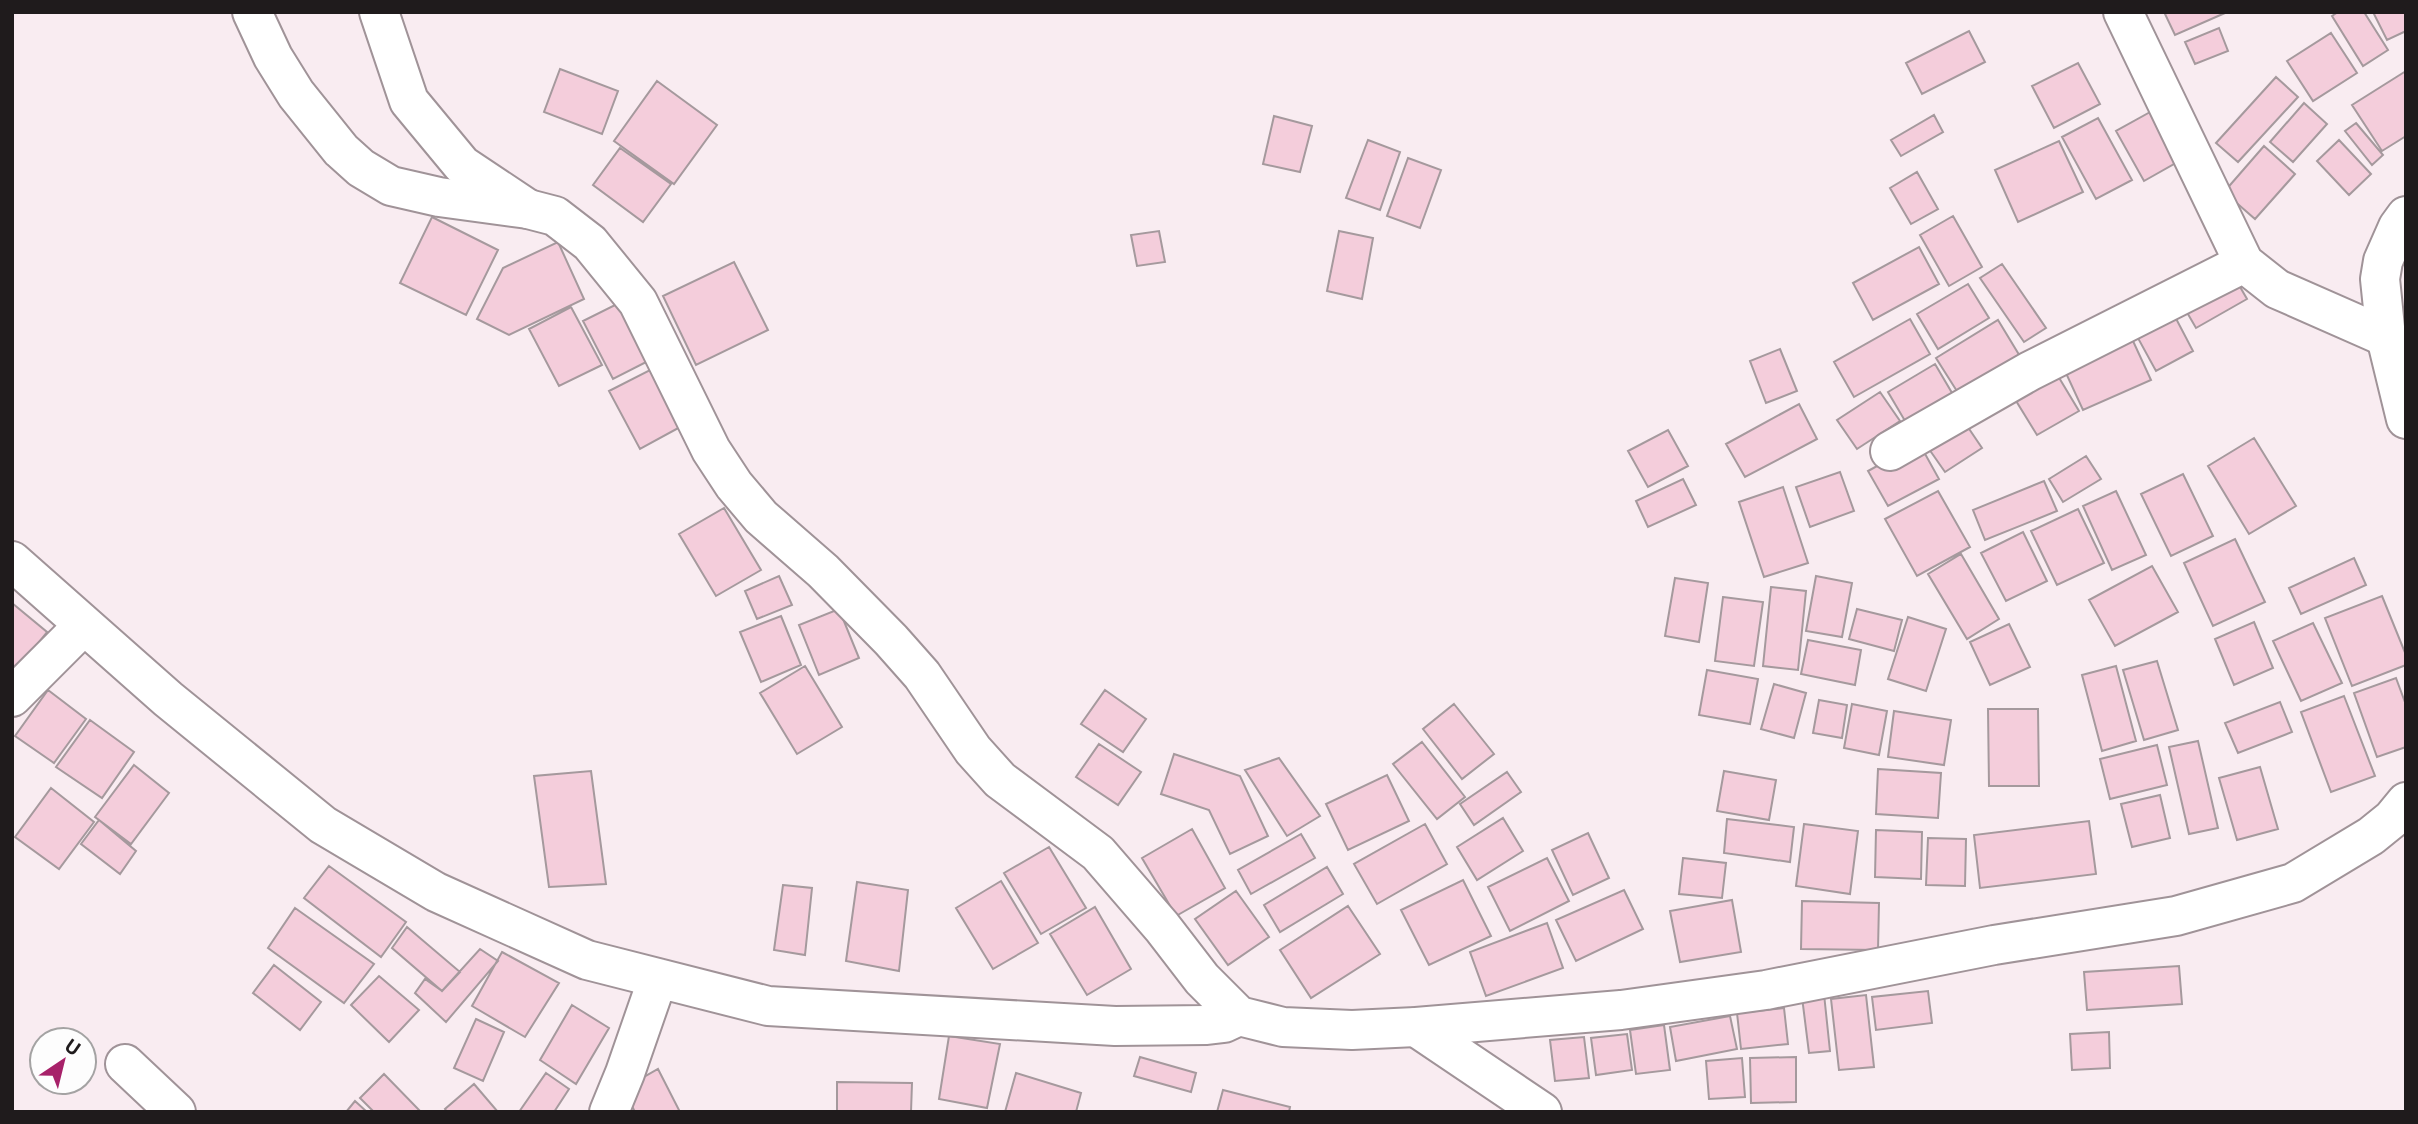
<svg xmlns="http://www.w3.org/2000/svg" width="2418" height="1124" font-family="'Public Sans',sans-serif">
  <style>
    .building { fill: #f4cddb; stroke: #a5999d; stroke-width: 2 }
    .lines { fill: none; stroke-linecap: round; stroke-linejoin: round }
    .minor-casing { stroke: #a09398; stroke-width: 42 }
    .major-casing { stroke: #a09398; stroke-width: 42 }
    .minor { stroke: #fff; stroke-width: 38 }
    .major { stroke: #fff; stroke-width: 38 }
  </style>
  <rect width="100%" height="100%" fill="#f9ecf1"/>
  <path class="building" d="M2169,12H2225V13L2175,35L2165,14Z
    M2338,12H2364L2388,50L2363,66L2332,16Z
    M2373,12H2406V31L2387,40Z
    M2219,28L2228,51L2195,64L2185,42Z
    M1969,31L1985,62L1922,94L1906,63Z
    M2331,33L2357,73L2313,101L2287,61Z
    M2078,63L2100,104L2054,128L2032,86Z
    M560,69L618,91L602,134L544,112Z
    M2406,71V136L2382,151L2352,105Z
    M2276,77L2298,97L2238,162L2216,143Z
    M657,81L717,125L674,184L614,141Z
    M2304,103L2327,124L2293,162L2270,142Z
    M2161,106L2188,156L2144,181L2116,131Z
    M1934,115L1943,132L1901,156L1891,140Z
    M1274,116L1312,126L1300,172L1263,164Z
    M2098,118L2132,180L2096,199L2062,137Z
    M2356,123L2383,155L2372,165L2345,131Z
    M1368,140L1400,152L1380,210L1346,198Z
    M2339,140L2371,174L2349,195L2317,161Z
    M2059,141L2083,192L2018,222L1995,170Z
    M2264,146L2295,174L2255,219L2224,192Z
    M620,148L671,184L643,222L593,185Z
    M1408,158L1441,170L1420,228L1387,216Z
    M1917,172L1938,209L1911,224L1890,188Z
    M1953,216L1982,267L1949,286L1920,235Z
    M432,217L498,250L466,315L400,283Z
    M1159,231L1165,262L1137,266L1131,235Z
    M1339,231L1373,238L1362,299L1327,291Z
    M558,242L584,299L509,335L477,319L503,268Z
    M1919,247L1939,284L1873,320L1853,283Z
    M734,262L768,330L696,365L663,296Z
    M2002,264L2046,328L2024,342L1980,278Z
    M2232,273L2247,299L2196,328L2181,302Z
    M1968,284L1989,318L1938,349L1917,314Z
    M625,300L656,357L613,379L583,321Z
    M571,307L602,365L559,386L529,329Z
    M2171,309L2193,351L2156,371L2133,329Z
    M1910,319L1930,354L1854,397L1834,362Z
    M1998,320L2021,358L1960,396L1936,358Z
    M2127,328L2151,380L2083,410L2059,358Z
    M1780,349L1797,391L1766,403L1750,361Z
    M1935,364L1955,398L1908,426L1888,392Z
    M2052,366L2079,411L2037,435L2010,391Z
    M652,369L682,426L640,449L609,391Z
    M1880,392L1900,421L1857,449L1837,420Z
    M1799,404L1817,439L1745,477L1726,444Z
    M1959,414L1982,448L1945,472L1922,439Z
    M1668,430L1688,466L1648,487L1628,451Z
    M2254,438L2296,506L2249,534L2208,466Z
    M1919,443L1939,479L1888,506L1868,471Z
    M2086,456L2101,479L2063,502L2049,479Z
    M1840,472L1854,511L1810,527L1796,487Z
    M2183,474L2213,536L2171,556L2141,494Z
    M1683,479L1696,505L1648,527L1636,501Z
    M2044,481L2057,511L1985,540L1973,510Z
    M1783,487L1808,563L1764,577L1739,502Z
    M1938,491L1970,547L1917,576L1885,519Z
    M2116,491L2146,555L2112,570L2083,506Z
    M724,508L761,570L716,596L679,534Z
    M2078,509L2104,563L2057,585L2031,531Z
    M2023,532L2047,581L2006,601L1981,553Z
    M2235,539L2265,602L2213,626L2184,563Z
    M1961,554L1999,619L1967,639L1928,574Z
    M2354,558L2366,585L2301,614L2289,588Z
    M2152,566L2178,612L2115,646L2089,600Z
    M779,576L792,605L757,619L745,591Z
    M1816,576L1852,583L1842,637L1806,631Z
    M1675,578L1708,583L1699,642L1665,636Z
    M1771,587L1806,591L1798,670L1763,666Z
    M2382,596L2406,655V665L2352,686L2325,618Z
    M1723,597L1763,602L1754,666L1715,661Z
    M12,603L47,632L12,676Z
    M839,609L859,658L819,675L799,625Z
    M1857,609L1902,620L1894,651L1849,639Z
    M781,616L801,665L761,682L740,632Z
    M1908,617L1946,629L1926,691L1888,679Z
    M2254,622L2273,668L2234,685L2215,639Z
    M2313,623L2342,683L2301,701L2273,641Z
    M2009,624L2030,667L1990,685L1970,642Z
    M1808,640L1861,650L1855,685L1801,674Z
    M2157,661L2178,730L2144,740L2123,670Z
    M805,666L842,727L797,754L760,693Z
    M2116,666L2136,741L2102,751L2082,675Z
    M1707,670L1758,679L1750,724L1699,715Z
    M2396,678L2406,705V747L2377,757L2354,693Z
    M1774,684L1806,693L1794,738L1761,729Z
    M48,690L86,719L54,763L15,736Z
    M1105,690L1146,719L1123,752L1081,724Z
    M2344,696L2375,776L2331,792L2301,712Z
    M1819,700L1847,705L1842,738L1813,733Z
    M2280,702L2292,732L2238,753L2225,723Z
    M1454,704L1494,754L1462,779L1423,729Z
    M1852,704L1887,711L1879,755L1844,748Z
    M1988,709H2038L2039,786H1989Z
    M1894,711L1951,720L1944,765L1888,757Z
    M90,720L134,752L102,798L56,767Z
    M2198,741L2218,828L2189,834L2169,747Z
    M1422,742L1465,797L1437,819L1393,764Z
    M1099,744L1141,772L1118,805L1076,777Z
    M2157,745L2167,785L2110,799L2100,759Z
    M1174,754L1240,776L1268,836L1230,854L1209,810L1161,794Z
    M1279,758L1320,816L1287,836L1245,770Z
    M134,765L169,793L131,844L95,817Z
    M2260,767L2278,829L2237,840L2219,778Z
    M1878,769L1941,773L1938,818L1876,814Z
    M591,771L606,884L549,887L534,776Z
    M1724,771L1776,780L1769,820L1717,811Z
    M1507,772L1521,792L1474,825L1460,804Z
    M1387,775L1409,821L1348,850L1326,804Z
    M51,788L94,822L59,869L15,837Z
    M2160,795L2170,838L2132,847L2121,804Z
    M1503,818L1523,851L1477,880L1457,847Z
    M1727,819L1794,827L1790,862L1724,853Z
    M99,820L136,851L120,874L81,844Z
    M2089,821L2096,874L1980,888L1974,835Z
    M1425,824L1447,864L1377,904L1354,864Z
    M1804,824L1858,831L1850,894L1796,886Z
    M1192,829L1225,888L1176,916L1142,858Z
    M1876,830L1922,832L1921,879L1875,877Z
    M1588,833L1609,878L1573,895L1552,850Z
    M1301,834L1315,858L1251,894L1238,870Z
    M1928,838L1966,839L1965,886L1926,885Z
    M1049,847L1086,908L1041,934L1004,873Z
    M1547,858L1569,901L1510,931L1488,887Z
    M1683,858L1726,863L1722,898L1679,894Z
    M329,866L406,922L381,957L304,898Z
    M1327,867L1343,894L1280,932L1264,905Z
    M1463,880L1491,936L1429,965L1401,910Z
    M1001,881L1038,943L993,969L956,908Z
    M857,882L908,890L899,971L846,961Z
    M783,885L812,888L805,955L774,950Z
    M1624,890L1643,929L1576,961L1556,920Z
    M1236,891L1269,937L1228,965L1195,919Z
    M1732,900L1741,952L1680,962L1670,911Z
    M1802,901L1879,903L1878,950L1801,949Z
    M1348,906L1380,954L1311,998L1280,950Z
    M1095,907L1131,969L1087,995L1050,934Z
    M295,908L374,964L344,1003L268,948Z
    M1547,923L1563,968L1486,996L1470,952Z
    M407,927L460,972L442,991L392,948Z
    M480,949L498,961L446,1022L415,993L425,979L442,991Z
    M502,952L559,983L525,1037L472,1006Z
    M274,965L321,1002L300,1030L253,993Z
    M2179,966L2182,1004L2087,1010L2084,972Z
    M379,976L419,1010L389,1042L351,1005Z
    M1928,991L1932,1023L1876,1030L1872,997Z
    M1824,994L1830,1051L1809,1053L1802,997Z
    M1866,995L1874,1067L1839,1070L1831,999Z
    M572,1005L609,1028L576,1084L540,1060Z
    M1784,1008L1788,1044L1741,1049L1737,1013Z
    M1730,1016L1737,1049L1676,1061L1670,1027Z
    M476,1019L504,1032L483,1081L454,1068Z
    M1664,1025L1670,1070L1636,1074L1630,1030Z
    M2109,1032L2110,1068L2072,1070L2070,1034Z
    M1627,1034L1632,1070L1596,1075L1591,1038Z
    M949,1036L1000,1044L987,1108L939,1099Z
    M1584,1037L1589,1078L1555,1081L1550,1040Z
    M1140,1057L1196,1073L1191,1092L1134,1076Z
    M1796,1057V1102L1751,1103L1750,1058Z
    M1742,1058L1745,1097L1709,1099L1706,1061Z
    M658,1069L680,1112H635L623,1089Z
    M546,1073L569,1089L554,1112H519Z
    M1016,1073L1081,1093L1076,1112H1005Z
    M384,1074L421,1112H374L360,1098Z
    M837,1082L912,1083L911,1112H837Z
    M474,1084L498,1112H447L445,1109Z
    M1223,1090L1290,1107L1289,1112H1217Z
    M355,1101L367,1112H346Z"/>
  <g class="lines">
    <g class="minor-casing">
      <path id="minor" d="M379,12L409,101L462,165L528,209
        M2123,12L2244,263L2277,289L2386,337
        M1890,451L2030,371L2244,263
        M12,561L168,699L323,825L436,892L587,960L768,1006L1115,1026L1207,1025L1224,1023L1239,1016
        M12,697L84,625
        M1416,1027L1542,1112
        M125,1064L176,1112
        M609,1112L625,1073L658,978"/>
    </g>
    <g class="major-casing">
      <path id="major" d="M252,12L273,57L296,94L341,150L361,168L391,186L439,197L528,209L555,216L590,243L638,302L711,450L734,485L761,517L823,571L891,640L922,675L973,750L1000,780L1098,853L1162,927L1202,979L1239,1016L1283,1027L1352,1030L1416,1027L1621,1010L1766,990L1994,945L2176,916L2293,883L2371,836L2392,819L2406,802
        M2406,216L2398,227L2383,261L2380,279L2386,337L2406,419"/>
    </g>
    <use href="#minor" class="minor"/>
    <use href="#major" class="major"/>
  </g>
  <rect width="2418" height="1124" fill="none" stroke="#1f1b1c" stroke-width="28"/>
  <g transform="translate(63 1061) rotate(35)"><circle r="33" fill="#fdfdfd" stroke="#a4a3a3" stroke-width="2"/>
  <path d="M0-5L12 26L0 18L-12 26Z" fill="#a72169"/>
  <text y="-10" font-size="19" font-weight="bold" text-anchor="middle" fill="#1f1b1c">U</text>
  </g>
</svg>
